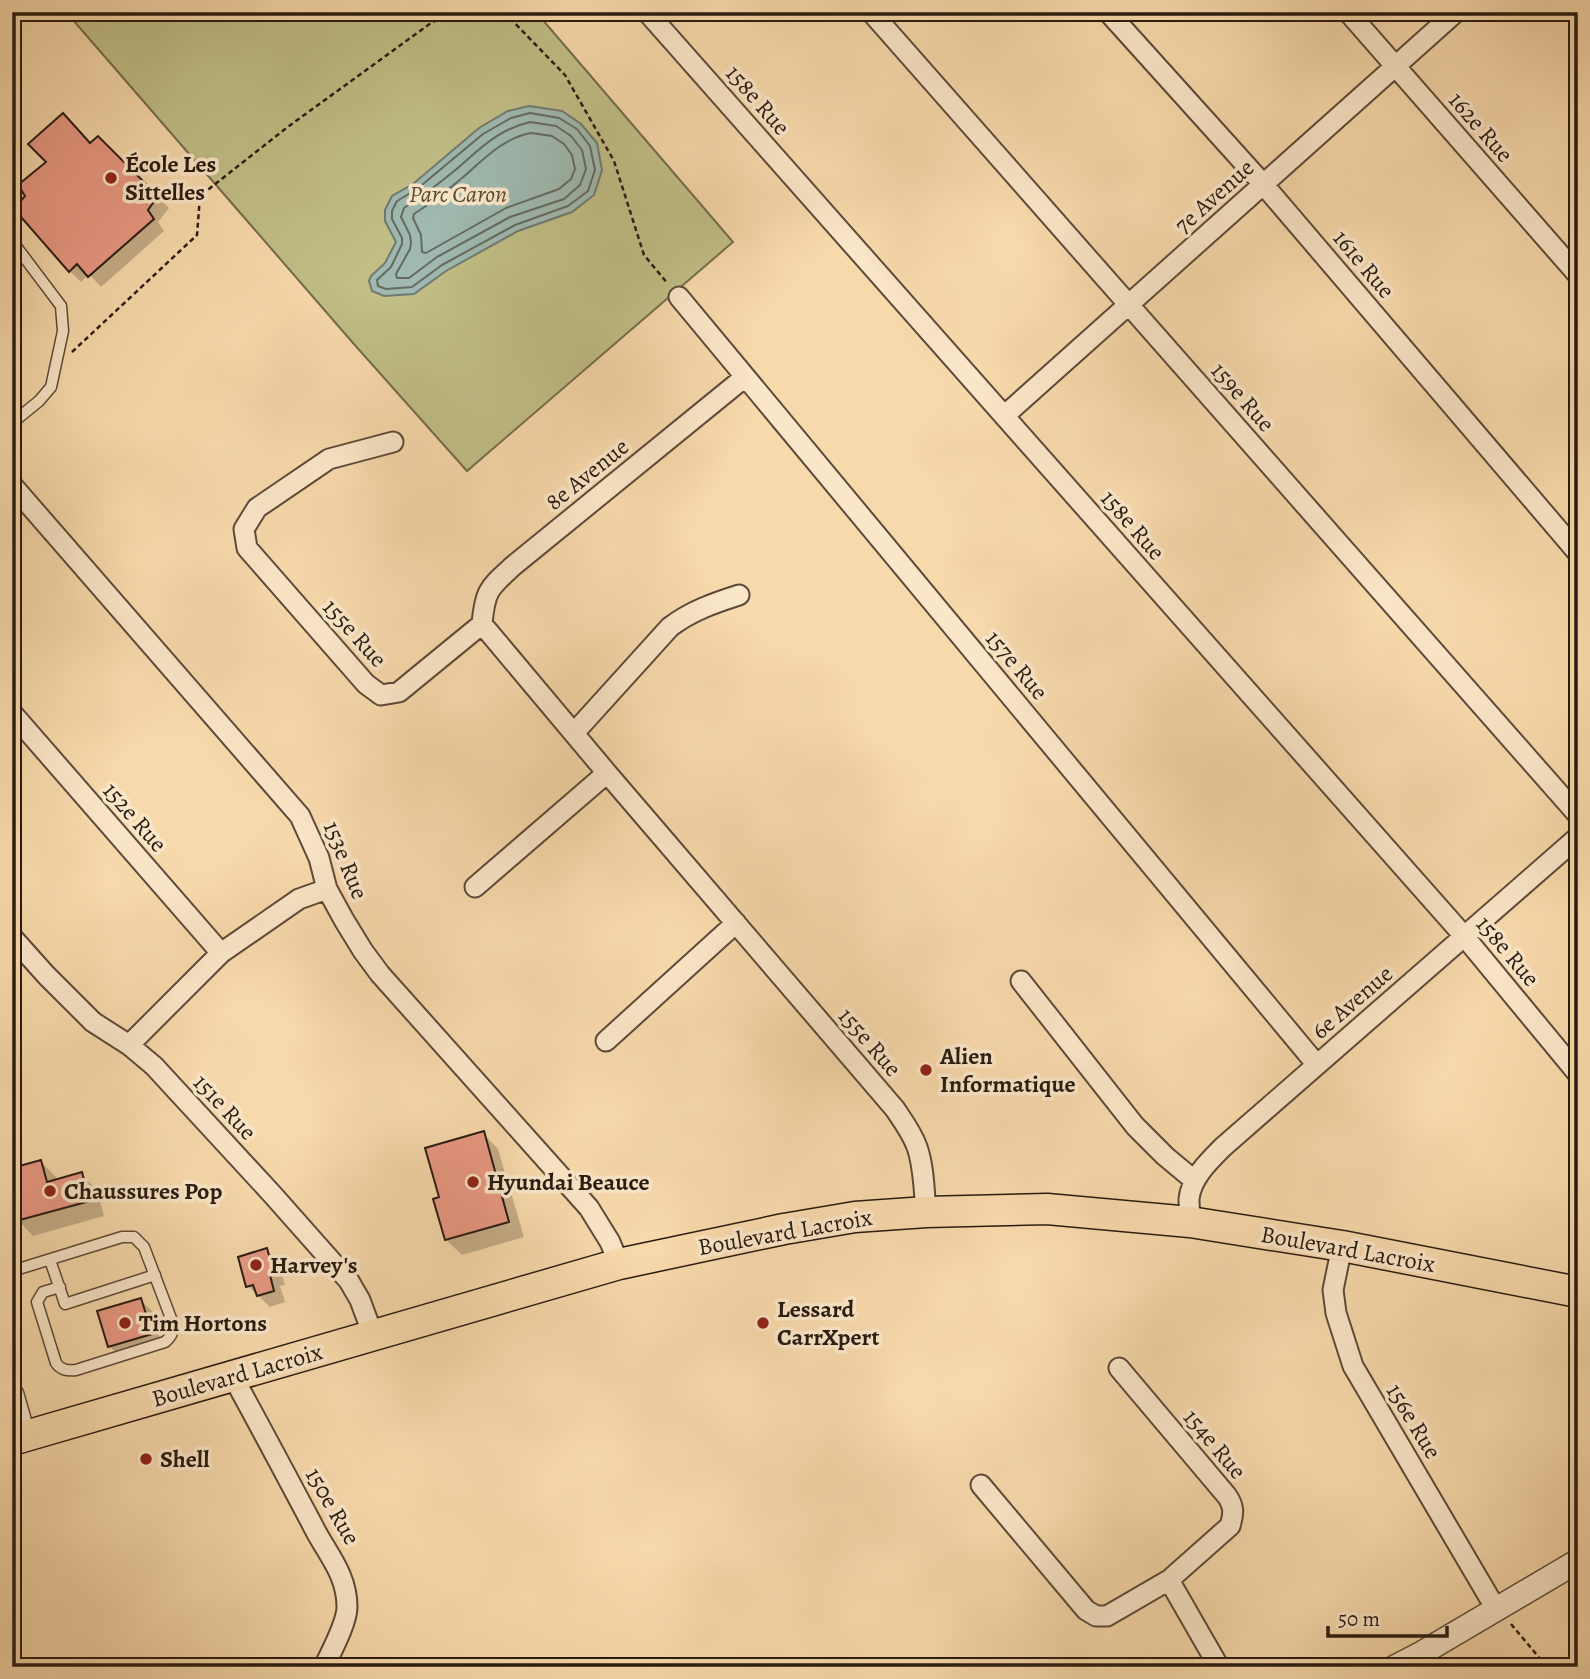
<svg xmlns="http://www.w3.org/2000/svg" width="1590" height="1679" font-family="Alegreya,serif">
  <style>
    .green { fill: #c1be86; stroke: #746c4c; stroke-width: 2 }
    .water { fill: #9fb9b0; stroke: #6f7a70; stroke-width: 2 }
    .shadow { fill: #0003 }
    .lines { fill: none; stroke-linecap: round; stroke-linejoin: round }
    .shore { stroke: #646a60; stroke-width: 2 }
    .building { fill: #e99883; stroke: #281b11; stroke-width: 2 }
    .service-casing { stroke: #5c4a38; stroke-width: 13 }
    .minor-casing { stroke: #5c4a38; stroke-width: 23 }
    .tertiary-casing { stroke: #5c4a38; stroke-width: 26 }
    .primary-casing { stroke: #281b11; stroke-width: 33 }
    .path { stroke: #281b11; stroke-width: 2.5; stroke-dasharray: 5 3.5; stroke-linecap: butt }
    .service { stroke: #fae6c8; stroke-width: 10 }
    .minor { stroke: #fae6c8; stroke-width: 19 }
    .tertiary { stroke: #fae6c8; stroke-width: 23 }
    .primary { stroke: #f8d9ab; stroke-width: 30 }
    .poi-dot { fill: #8f2418; stroke: #fae6c8; stroke-width: 2.5 }
    .labels { text-anchor: middle; dominant-baseline: central; stroke-width: 7; stroke-linejoin: round; paint-order: stroke }
    .street-label { font-size: 24px; fill: #281b11; stroke: #fae6c8 }
    .poi-label { font-size: 24px; font-weight: bold; fill: #281b11; stroke: #fae6c8; text-anchor: start }
    .park-label { font-size: 24px; font-style: italic; fill: #564c34; stroke: #fae6c8 }
  </style>
  <rect width="100%" height="100%" fill="#f8d9ab"/>
  <filter id="stains"><feTurbulence type="fractalNoise" baseFrequency=".00286" numOctaves="4"/><feColorMatrix values="0 0 0 0 .2 0 0 0 0 .09 0 0 0 0 .02 0 0 0 .5 -.17"/></filter>
  <radialGradient id="worn" r=".72"><stop offset=".6" stop-color="#630" stop-opacity="0"/><stop offset="1" stop-color="#630" stop-opacity=".3"/></radialGradient>
  <path class="green" d="M66,12H536L733,242L467,471L353,343Z"/>
  <path class="water" d="M529,106L562,111L581,124L597,143L602,170L594,195L572,212L518,231L446,271L414,294L384,296L372,291L369,281L371,276L385,263L396,242L385,221V210L392,196L413,184L479,128L508,111Z"/>
  <path class="shadow" d="M98,138L169,208L158,222L164,231L101,287L89,274L81,282L70,271L90,145Z
    M483,1133L498,1149L524,1237L462,1255L446,1240Z
    M41,1162L56,1177L57,1181L81,1174L97,1190L104,1216L33,1236L18,1220Z
    M266,1250L278,1261L285,1285L280,1286L285,1302L270,1307L248,1286Z
    M141,1300L152,1311L162,1345L121,1357L109,1346Z"/>
  <g class="lines">
    <path class="shore" d="M530,113L559,118L577,129L590,146L595,170L588,191L568,206L515,225L442,265L412,287L386,289L378,286L377,280L391,267L402,244V238L392,219V211L397,201L417,189L483,134L511,118Z
      M530,122L556,126L571,136L582,150L586,169L580,185L564,199L510,217L437,257L409,278H397L396,274L410,249L411,243L410,235L401,217L404,208C421,197 437,185 453,172C478,151 496,130 530,122Z
      M531,133L552,136L564,144L572,155L575,169L571,179L559,189L506,208L426,253L422,252L421,235L413,218L414,214C431,203 447,191 462,178C483,160 503,138 531,133Z"/>
  </g>
  <path class="building" d="M63,113L90,143L98,136L158,196L148,210L154,219L88,277L77,264L69,272L14,209L25,196L18,185L46,162L28,144Z
    M484,1131L509,1222L445,1240L433,1199L439,1197L425,1148Z
    M41,1160L47,1182L82,1172L90,1201L16,1221L12,1207V1168Z
    M267,1248L274,1273L270,1275L274,1291L257,1296L253,1285L246,1287L238,1257Z
    M141,1298L152,1334L108,1347L97,1311Z"/>
  <g class="lines">
    <g class="service-casing">
      <path id="service" d="M12,241L61,306L63,331L51,387L39,401L12,423
        M50,1260L65,1304L155,1275
        M12,1271L122,1237H134L144,1247L172,1321C174,1331 172,1336 165,1342L76,1370C67,1371 61,1370 56,1363L37,1302L43,1292L60,1287"/>
    </g>
    <g class="minor-casing">
      <path id="minor" d="M647,12L1464,936L1578,1074
        M871,12L1578,815
        M1108,12L1263,184L1578,553
        M1348,12L1578,275
        M679,297L1317,1065
        M1004,416L1456,12
        M393,442L329,459L257,508L244,529L247,548L366,684L381,695L399,692L482,624
        M12,485L300,816L319,858L327,889L344,920L363,951L380,974L589,1208L610,1242L619,1264
        M482,624L607,773L895,1109C903,1121 912,1133 917,1147C924,1167 924,1191 926,1212
        M482,624C485,590 489,588 513,566L745,377
        M12,713L221,953
        M574,733L670,627C691,611 714,603 739,595
        M475,887L607,773
        M12,937L46,975L93,1022L129,1045L154,1066L272,1194L349,1281L360,1300L373,1335
        M1021,981L1135,1126L1165,1156L1195,1181
        M606,1041L736,923
        M129,1045L221,953L299,899L327,889
        M1190,1222C1190,1214 1189,1206 1189,1199C1191,1178 1209,1161 1223,1147L1578,837
        M1342,1246L1333,1290L1336,1313L1353,1366L1496,1609
        M233,1377C260,1426 286,1475 312,1524C326,1553 347,1573 347,1607C347,1623 331,1652 324,1667
        M981,1485L1086,1610L1096,1616H1107L1169,1580L1230,1526C1234,1513 1234,1506 1227,1496L1119,1368
        M1169,1580L1219,1667"/>
    </g>
    <g class="tertiary-casing">
      <path id="tertiary" d="M12,1395L24,1437
        M1395,1667L1422,1653L1578,1561"/>
    </g>
    <g class="primary-casing">
      <path id="primary" d="M12,1440L619,1264L784,1229L855,1217L926,1212L1047,1209L1190,1222L1342,1246L1578,1292"/>
    </g>
    <path class="path" d="M504,12L565,75L614,161L644,255L668,284
      M72,352L197,235L200,196L289,126L431,23L455,12
      M1511,1624L1547,1667"/>
    <use href="#service" class="service"/>
    <use href="#minor" class="minor"/>
    <use href="#tertiary" class="tertiary"/>
    <use href="#primary" class="primary"/>
  </g>
  <g class="poi-dot">
    <circle cx="111" cy="178" r="7"/>
    <circle cx="926" cy="1070" r="7"/>
    <circle cx="473" cy="1182" r="7"/>
    <circle cx="50" cy="1191" r="7"/>
    <circle cx="256" cy="1265" r="7"/>
    <circle cx="125" cy="1323" r="7"/>
    <circle cx="763" cy="1323" r="7"/>
    <circle cx="146" cy="1459" r="7"/>
  </g>
  <g class="labels">
    <g class="street-label">
      <text transform="translate(758 100) rotate(49)">158e Rue</text>
      <text transform="translate(1481 127) rotate(49)">162e Rue</text>
      <text transform="translate(1214 196) rotate(-42)">7e Avenue</text>
      <text transform="translate(1364 264) rotate(50)">161e Rue</text>
      <text transform="translate(1243 397) rotate(49)">159e Rue</text>
      <text transform="translate(587 474) rotate(-39)">8e Avenue</text>
      <text transform="translate(1133 525) rotate(49)">158e Rue</text>
      <text transform="translate(355 633) rotate(48)">155e Rue</text>
      <text transform="translate(1017 665) rotate(50)">157e Rue</text>
      <text transform="translate(135 817) rotate(49)">152e Rue</text>
      <text transform="translate(346 860) rotate(68)">153e Rue</text>
      <text transform="translate(1508 951) rotate(50)">158e Rue</text>
      <text transform="translate(1352 1002) rotate(-41)">6e Avenue</text>
      <text transform="translate(870 1042) rotate(49)">155e Rue</text>
      <text transform="translate(225 1107) rotate(47)">151e Rue</text>
      <text transform="translate(785 1232) rotate(-10)">Boulevard Lacroix</text>
      <text transform="translate(1348 1249) rotate(10)">Boulevard Lacroix</text>
      <text transform="translate(237 1375) rotate(-16)">Boulevard Lacroix</text>
      <text transform="translate(1414 1421) rotate(59)">156e Rue</text>
      <text transform="translate(1215 1444) rotate(50)">154e Rue</text>
      <text transform="translate(333 1506) rotate(60)">150e Rue</text>
    </g>
    <g class="poi-label">
      <text x="125" y="164">École Les<tspan x="125" dy="28">Sittelles</tspan></text>
      <text x="940" y="1056">Alien<tspan x="940" dy="28">Informatique</tspan></text>
      <text x="487" y="1182">Hyundai Beauce</text>
      <text x="64" y="1191">Chaussures Pop</text>
      <text x="270" y="1265">Harvey's</text>
      <text x="777" y="1309">Lessard<tspan x="777" dy="28">CarrXpert</tspan></text>
      <text x="139" y="1323">Tim Hortons</text>
      <text x="160" y="1459">Shell</text>
    </g>
    <g class="park-label">
      <text x="458" y="194">Parc Caron</text>
    </g>
  </g>
  <rect width="1590" height="1679" fill="none" stroke="#f8d9ab" stroke-width="42"/>
  <rect x="14" y="14" width="1562" height="1651" fill="none" stroke="#281b11" stroke-width="3.5"/>
  <rect x="21" y="21" width="1548" height="1637" fill="none" stroke="#281b11" stroke-width="2"/>
  <path d="M1328 1626v10h119v-10" fill="none" stroke="#281b11" stroke-width="3.5"/>
  <text x="1338" y="1626" font-size="21" fill="#281b11" stroke="#fae6c8" stroke-width="5" paint-order="stroke">50 m</text>
  <rect width="100%" height="100%" filter="url(#stains)"/>
  <rect width="100%" height="100%" fill="url(#worn)"/>
</svg>
